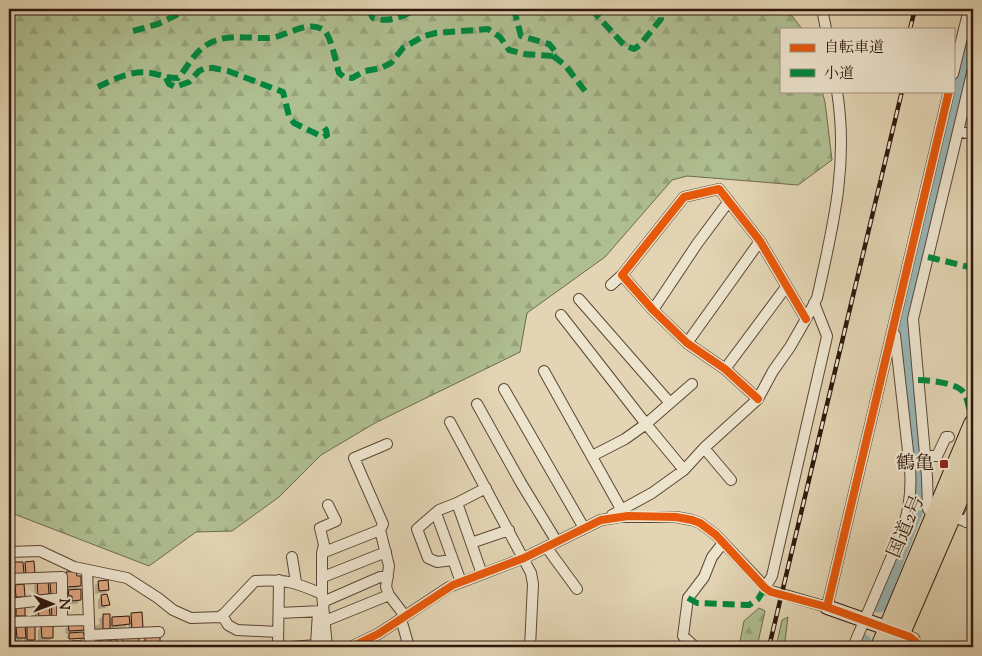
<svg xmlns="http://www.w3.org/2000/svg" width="982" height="656" font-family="'Sorts Mill Goudy','Noto Serif JP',serif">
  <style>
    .forest { fill: url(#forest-firs); stroke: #6e6a4e }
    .shadow { fill: #0003 }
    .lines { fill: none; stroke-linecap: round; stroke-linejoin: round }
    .river { stroke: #98b6b6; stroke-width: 15 }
    .building { fill: #dea782; stroke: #2e170c }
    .street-casing { stroke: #5b4636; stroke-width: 12 }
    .secondary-casing { stroke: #2e170c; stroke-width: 16 }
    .highway-casing { stroke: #2e170c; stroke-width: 20 }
    .street { stroke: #ede4ce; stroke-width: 10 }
    .secondary { stroke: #ede4ce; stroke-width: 14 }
    .highway { stroke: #e3d5b4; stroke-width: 18 }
    .rail-casing { stroke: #2e170c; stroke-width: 4.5 }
    .rail { stroke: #ede4ce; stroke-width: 2.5; stroke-dasharray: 8; stroke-linecap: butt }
    .quiet { stroke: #00873e; stroke-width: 6; stroke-dasharray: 12 6; stroke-linecap: butt }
    .cycleway-casing { stroke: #ede4ce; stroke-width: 11 }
    .cycleway { stroke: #e8590c; stroke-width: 8 }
    .poi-dot { fill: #8f2418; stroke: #ede4ce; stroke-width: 2 }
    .labels { text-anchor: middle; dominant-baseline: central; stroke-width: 4.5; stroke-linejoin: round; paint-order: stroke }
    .poi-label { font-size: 19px; fill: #2e170c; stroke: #ede4ce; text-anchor: end }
    .street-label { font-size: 19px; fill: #2e170c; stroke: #ede4ce }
  </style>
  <defs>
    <pattern id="forest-firs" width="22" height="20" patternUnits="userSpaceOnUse" patternTransform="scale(1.25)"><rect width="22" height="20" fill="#afbe90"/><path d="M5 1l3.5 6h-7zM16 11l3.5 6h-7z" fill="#97a37b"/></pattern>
  </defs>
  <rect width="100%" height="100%" fill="#e3d5b4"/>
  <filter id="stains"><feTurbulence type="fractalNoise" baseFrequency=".004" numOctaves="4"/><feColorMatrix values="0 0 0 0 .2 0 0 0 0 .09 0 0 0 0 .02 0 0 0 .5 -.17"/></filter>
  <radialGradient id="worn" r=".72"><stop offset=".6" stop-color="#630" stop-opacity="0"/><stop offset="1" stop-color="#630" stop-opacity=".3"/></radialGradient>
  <path class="forest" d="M9,9H787L802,29H781V91H822L825,102L832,160L798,185L687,176L672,180L605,257L527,313L520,352L375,423L321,455L279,497L232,531L196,532L149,566L9,512Z
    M759,608L765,611L757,647H739L744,621Z
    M788,617L785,641L789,647H776L782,620Z"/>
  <path class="shadow" d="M15,563L22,566L25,563L34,573L12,579L11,567Z
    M67,573L80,586L75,591L80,600L77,604H69V599H66L65,595L70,590H64L63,577Z
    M38,582L47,586L51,583L59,593L48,597V594L44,597L35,598L34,585Z
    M99,582L108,590L102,596L108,605L105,608L98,609V600L104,593L95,594V585Z
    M16,586L24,596L20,600H13L12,589Z
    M51,603L60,616L49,620L48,616L45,619H35V613L40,606L48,607Z
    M17,606L24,616L20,619H13V610Z
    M131,614L142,628L129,632L128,624L125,627L108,629L105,632H100V629L95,631V626L100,624L99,619L103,616L109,622L112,618L128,617Z
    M69,625L83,629L79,633L86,637L81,641L82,647H69L73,642H66V640H80V637L66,638L70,633L66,634L65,629Z
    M27,626L34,639L30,643H24V638L21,641H14L13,631L17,628Z
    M42,626L52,638L48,641H38V630Z
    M137,638L138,647H120L119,643L123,639Z
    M158,638L159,647H142L141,642L145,639Z
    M111,640H116V647H97V645L100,641L108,643Z"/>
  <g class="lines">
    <path class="river" d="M879,605L917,507L920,479L903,330L973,35
      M862,647L864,642"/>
  </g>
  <path class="building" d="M34,561L35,574H26L25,562Z
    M14,562H23L24,575L15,576Z
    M76,571L77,576H81V586L67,587L66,572Z
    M37,580H48L49,594L38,595Z
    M108,580L109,590L99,591L98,581Z
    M59,581L60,593L51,594L50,582Z
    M24,584L25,597H16L15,585Z
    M81,589V600L72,601V596H69L68,590Z
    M107,594L110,605L102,606L101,595Z
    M51,602H60L61,616L52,617Z
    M25,604V616H16V605Z
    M40,604H49L50,616H39L38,608H40Z
    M142,612L143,628L132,629L131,613Z
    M103,614H110V629H103Z
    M129,616L130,624L112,626V617Z
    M84,623L85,630L69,631L68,624Z
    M35,624V640H27V625Z
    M41,625H53V638H42Z
    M25,626L26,638H17L16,627Z
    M83,632L84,635L87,634V638L69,639V633Z
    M160,636V647H145V638Z
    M139,637V647H123L122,638Z
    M109,639L110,647H100V640Z
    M111,639H117V647H111Z
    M72,641H82L83,647H72Z"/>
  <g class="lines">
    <g class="street-casing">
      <path id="street" d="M822,9L826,29
        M953,74L969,9
        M958,131L973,134
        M611,285L622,275
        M579,299L670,403
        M653,310L697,244L729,201
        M561,315L646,424L684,470
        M687,343L760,241
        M725,369L786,287
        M544,371L625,516
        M504,389L584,528
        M758,399L725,369L687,343L653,310L622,275L684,197L719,189L760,241L806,319
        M477,404L521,483L557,542
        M450,422L531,573L533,584L530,647
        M387,444L354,458L383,524L380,530L389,566L386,587L389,595L405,616
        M704,448L731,480
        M592,456L625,439L646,424L692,384
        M926,456H937L946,437H949
        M457,503L482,574
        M436,513L461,582
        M612,515L652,493L684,470L704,448L758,399L773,371L790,347L806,319L817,298L820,285C835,218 848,160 837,91
        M951,516L973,524
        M935,518L928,509L927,477L913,319L973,69
        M966,522L973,508
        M471,543L509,530
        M547,548L577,589
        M9,552L40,551L74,567L127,578L158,598L173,610L191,618L221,617L255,581C285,579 295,582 322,594
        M322,553L380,530
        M292,557L296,582
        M452,560L437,562L428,558L417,529L439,510L457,503L486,488
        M87,570L90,647
        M323,577L386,552
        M9,579L62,577V620
        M279,580L278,645L280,647
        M765,588L772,576L826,341L827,336L814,303
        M9,598L10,647
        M9,604L62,598
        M324,604L325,601L380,577H388
        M279,613L323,611
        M222,615L228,625L237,630L278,632
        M401,619L409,647
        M325,621L389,595
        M10,622L89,620
        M901,633L914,638L917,647
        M90,635L159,632
        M292,647L316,645L318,612
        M327,647L322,594V553L324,545L320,528L336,521L328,505
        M351,647L378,634L449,587L524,558L601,520L620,517H676L692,520L700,523L716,535L768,590L827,607L949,91
        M695,647L683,636L688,598L704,577L712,557L723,543
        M853,647L900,537C908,514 912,494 910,469L895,335"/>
    </g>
    <g class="secondary-casing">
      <path id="secondary" d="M827,607L895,631"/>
    </g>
    <g class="highway-casing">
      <path id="highway" d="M880,647L973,424
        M895,647L959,499L973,460"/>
    </g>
    <use href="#street" class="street"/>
    <use href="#secondary" class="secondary"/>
    <use href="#highway" class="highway"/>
    <g class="rail-casing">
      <path id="rail" d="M910,29L915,9
        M769,647L902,91"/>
    </g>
    <use href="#rail" class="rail"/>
    <path class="quiet" d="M368,9L373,18C388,23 403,17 415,9
      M591,9L624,45L634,49L640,45L661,19V14L656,9
      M133,31L158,24L189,9
      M553,56L565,65L585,91
      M166,78L169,84L175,87L189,82L199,71L205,68H213L228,71L283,92L289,116L294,123L323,137L327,135L326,130L321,123
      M98,87C114,79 136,68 155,74C166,76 165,78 178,78C187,68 194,53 205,46C225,32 247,39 269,38C286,37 307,19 324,30C331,36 336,63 339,73L344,77L352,78L365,71L381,68L391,63L403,48L424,36L436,33L488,29L500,37L509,50L525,54L553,56L555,51L549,44L521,36L514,9
      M928,257L973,268
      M918,380C929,380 958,383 964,393C969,402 970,415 973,425
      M688,598L697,603L749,605L758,599L765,588"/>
    <g class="cycleway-casing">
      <path id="cycleway" d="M758,399L725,369L687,343L653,310L622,275L684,197L719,189L760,241L806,319
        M827,607L949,91
        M351,647L378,634L453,585L524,558L601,520L628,516L676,517L692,520L700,523L716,535L765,588L771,592L827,607L910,637L916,642L917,647"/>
    </g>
    <use href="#cycleway" class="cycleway"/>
  </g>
  <rect class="poi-dot" x="939" y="459" width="10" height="10" rx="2.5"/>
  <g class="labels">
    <g class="poi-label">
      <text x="934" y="464">鶴亀</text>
    </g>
    <g class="street-label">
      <text transform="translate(907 527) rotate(-67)">国道2号</text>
    </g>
  </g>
  <rect width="982" height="656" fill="none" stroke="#e3d5b4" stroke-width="30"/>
  <rect x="10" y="10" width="962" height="636" fill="none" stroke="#2e170c" stroke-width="2.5"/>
  <rect x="15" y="15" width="952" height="626" fill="none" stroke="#2e170c"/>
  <rect x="780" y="28" width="175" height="65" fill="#ede4ce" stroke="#a19280"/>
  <rect x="790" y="44" width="25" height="8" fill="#e8590c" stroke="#a19280"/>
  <text x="824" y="52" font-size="15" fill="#2e170c">自転車道</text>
  <rect x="790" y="69" width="25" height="8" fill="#00873e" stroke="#a19280"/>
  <text x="824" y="78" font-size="15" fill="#2e170c">小道</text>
  <g transform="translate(52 604) rotate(91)" stroke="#ede4ce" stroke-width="4" paint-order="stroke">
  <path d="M0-4L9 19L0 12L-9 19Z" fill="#2e170c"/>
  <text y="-8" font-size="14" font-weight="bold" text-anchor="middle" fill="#2e170c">N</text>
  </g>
  <rect width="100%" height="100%" filter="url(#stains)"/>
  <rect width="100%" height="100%" fill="url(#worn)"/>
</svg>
